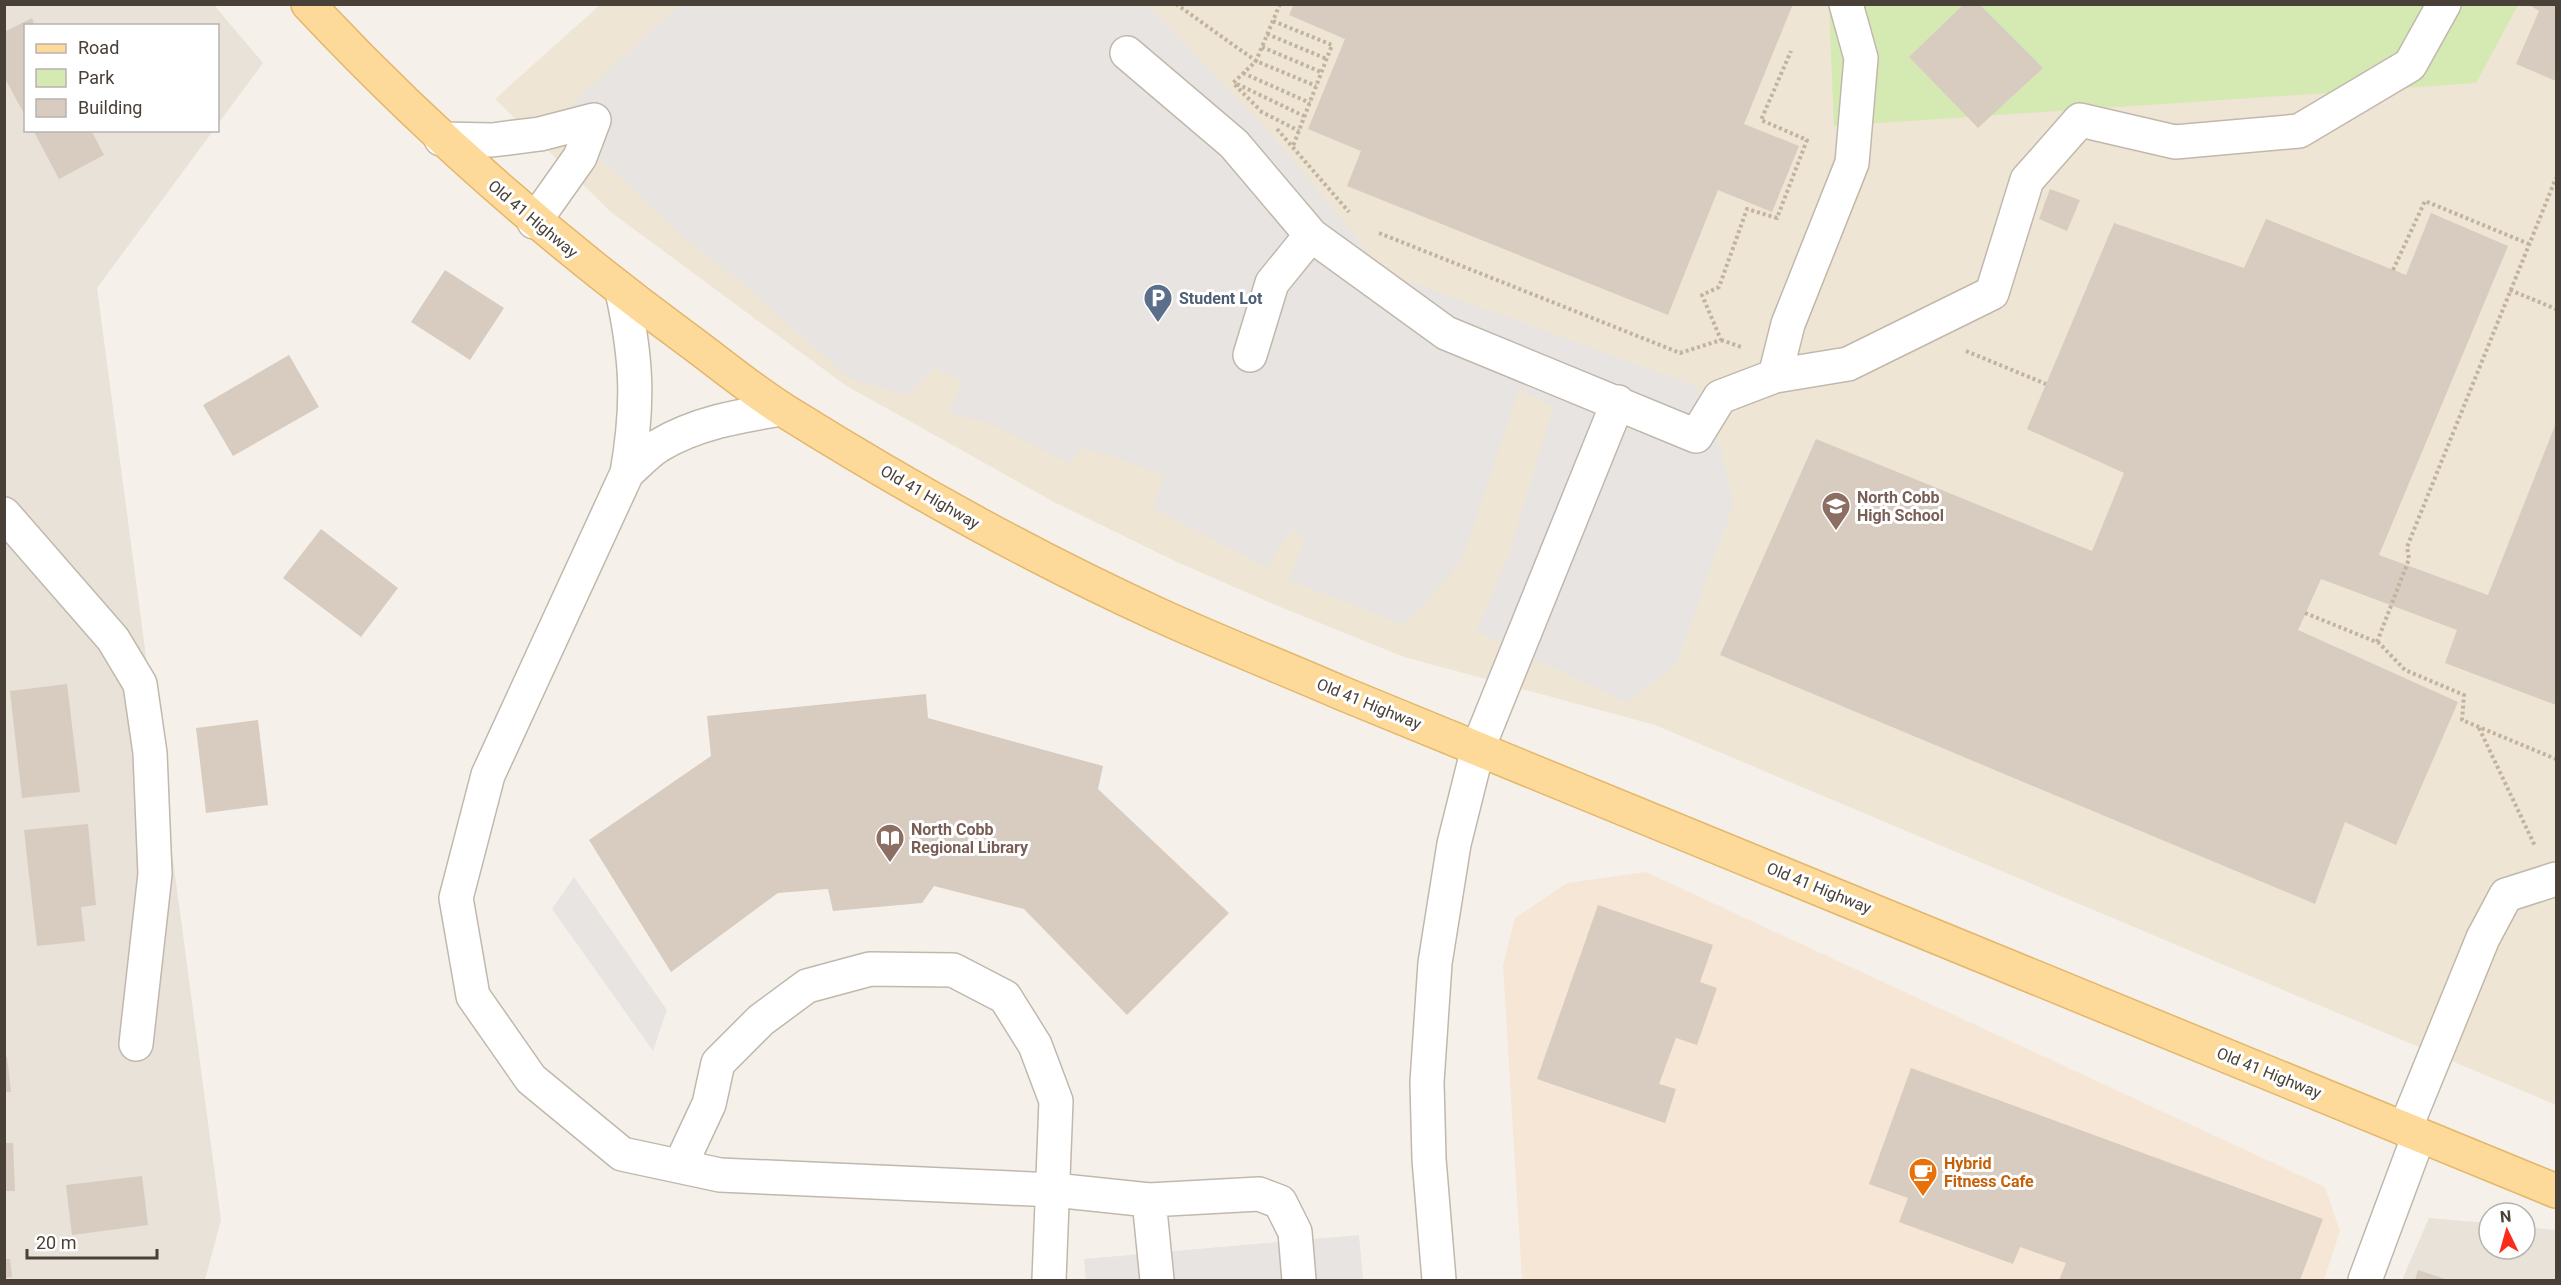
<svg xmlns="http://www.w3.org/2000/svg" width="2561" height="1285" font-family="Roboto,sans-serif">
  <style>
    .residential { fill: #e9e2d8 }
    .commercial { fill: #f6e6d6 }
    .education { fill: #eee5d4 }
    .green { fill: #d5e9b3 }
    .parking { fill: #e7e4e2 }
    .building { fill: #d7ccbf }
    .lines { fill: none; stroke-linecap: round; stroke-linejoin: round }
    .minor-casing { stroke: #c1b8ac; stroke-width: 36 }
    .major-casing { stroke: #e4b669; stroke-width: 36 }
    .path { stroke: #c3b39e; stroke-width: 4; stroke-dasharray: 3 3; stroke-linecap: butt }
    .minor { stroke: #fff; stroke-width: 33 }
    .major { stroke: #feda9a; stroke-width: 33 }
    .labels { text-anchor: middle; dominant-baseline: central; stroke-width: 6; stroke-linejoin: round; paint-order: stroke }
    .street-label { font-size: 16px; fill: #494138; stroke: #fff }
    .service-label { font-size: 16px; font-weight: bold; fill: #4e5e75; stroke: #fff; text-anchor: start }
    .education-label { font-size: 16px; font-weight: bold; fill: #785e54; stroke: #fff; text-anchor: start }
    .food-label { font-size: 16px; font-weight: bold; fill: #c56008; stroke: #fff; text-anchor: start }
  </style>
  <rect width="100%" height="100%" fill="#f5f1ea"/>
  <path class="residential" d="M5,5H214L263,63L218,124V26H26V130L213,131L97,288L221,1220L205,1280H5Z
    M2429,1218L2489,1223V1249H2525V1227L2556,1230V1280H2402Z"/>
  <path class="commercial" d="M1646,872L2325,1187L2340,1231L2324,1280H1522L1503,965L1515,918L1567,883Z"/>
  <path class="education" d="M601,4L2556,5V1105L1655,725L1404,657L1278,606L1177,562L1054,502L845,385L612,213L495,99Z"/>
  <path class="green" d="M1829,5H2518L2476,83L1834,126Z"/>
  <path class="parking" d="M679,5H1149L1275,139L1386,273L1696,386L1721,449L1734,503L1676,665L1626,702L1476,631L1509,556L1553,407L1519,389L1462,561L1404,625L1289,580L1305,539L1292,529L1267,568L1153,508L1165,476L1114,457L1080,448L1069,464L985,421L949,413L962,381L935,368L908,395L850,379L739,280L687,240L557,118Z
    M574,877L667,1010L653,1051L552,909Z
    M1359,1235L1363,1280H1086L1084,1259Z"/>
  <path class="building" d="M1294,4H1793L1744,124L1799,146L1772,212L1718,190L1668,315L1347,186L1361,151L1308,129L1345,39L1289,15Z
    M1964,4H1979L2043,68L1978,128L1909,57Z
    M2528,4H2556V81L2516,64L2539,11Z
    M32,18L35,26H26V117L4,77V32Z
    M33,130H91L104,155L59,179Z
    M2050,189L2080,200L2067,231L2039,219Z
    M2431,213L2508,246L2379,555L2488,595L2556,423V705L2445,663L2457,630L2321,579L2298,630L2458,702L2396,845L2345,822L2315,904L1720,655L1816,439L2092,551L2124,473L2027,429L2114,223L2244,268L2266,219L2406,275Z
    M445,270L504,308L470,360L411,322Z
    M289,355L319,407L233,456L203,405Z
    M321,529L398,588L361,637L283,578Z
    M67,684L80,792L22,798L10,691Z
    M926,694L928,718L1103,766L1098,789L1229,913L1127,1015L1024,909L934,886L922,903L833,911L828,889L778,893L671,972L589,840L711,756L707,716Z
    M258,720L268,805L206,813L196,728Z
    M88,824L96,905L81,907L85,941L37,946L24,830Z
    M1598,905L1713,945L1700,982L1717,988L1697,1045L1676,1038L1659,1084L1676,1089L1665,1123L1537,1079Z
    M4,1057H7L11,1092H4Z
    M1911,1068L2323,1219L2300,1280H2059L2066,1263L2020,1247L2013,1264L1899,1222L1908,1198L1869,1184Z
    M4,1143H13L15,1191H4Z
    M142,1176L148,1225L72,1235L66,1185Z
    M4,1259H10L12,1277L4,1278Z
    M2418,1270L2448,1280H2415Z"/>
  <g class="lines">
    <g class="minor-casing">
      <path id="minor" d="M1127,53L1234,144L1311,235L1446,333L1696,436L1720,397L1775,376L1848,364L1992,293L2027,180L2080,120L2175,142L2299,131L2410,65L2444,4
        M441,139L492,140L540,134L594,120
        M534,222L580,157L594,120
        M622,291C637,359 639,404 627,473L488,775L456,898L473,996L531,1079L622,1154L720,1175L1054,1190L1149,1200L1259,1194L1280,1202L1295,1232L1299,1280
        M1250,355L1272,283L1311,235
        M1775,376L1788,324L1852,163L1861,58L1846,4
        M627,473C637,464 647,453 658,446C696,423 739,416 781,409
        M4,514L113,639L140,684L150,753L155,874L136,1044
        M2405,1129L2483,938L2506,895L2556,879
        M680,1166L709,1104L718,1063L761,1020L807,986L870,969L953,970L1005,997L1035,1045L1056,1101L1049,1280
        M1149,1200L1157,1280
        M1439,1280L1429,1159L1427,1082L1435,963L1454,844L1478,748L1618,402
        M2365,1280L2419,1135"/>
    </g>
    <g class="major-casing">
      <path id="major" d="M308,4C423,127 548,237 684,337C717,361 750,389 785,411C905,486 1030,556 1159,615C1218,642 1279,666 1339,692L2556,1191"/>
    </g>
    <path class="path" d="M1176,4L1256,61L1316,86
      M1273,21L1332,45L1293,146
      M1267,34L1327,59
      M1262,47L1321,72
      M1243,73L1310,103
      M1237,84L1304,116
      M1258,108L1233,83L1256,61L1280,4
      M1260,111L1299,131
      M1277,129L1349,212
      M1379,233L1680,353L1721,340L1702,295L1719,287L1747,209L1777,218L1807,140L1761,120L1791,51
      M2393,270L2425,201L2529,244
      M2510,290L2556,309
      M1721,340L1741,347
      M1966,351L2046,384
      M2305,613L2379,643L2405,670L2464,695L2462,720L2556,759
      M2377,642L2409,559L2407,547L2556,178
      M2479,728L2535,846"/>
    <use href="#minor" class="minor"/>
    <use href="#major" class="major"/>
  </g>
  <defs>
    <g id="parking-pin" transform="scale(1.5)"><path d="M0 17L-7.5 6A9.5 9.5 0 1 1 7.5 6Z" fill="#5c6f8a" stroke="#fff"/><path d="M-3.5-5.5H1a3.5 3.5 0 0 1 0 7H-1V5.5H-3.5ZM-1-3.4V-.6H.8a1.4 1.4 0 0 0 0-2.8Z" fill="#fff"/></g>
    <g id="school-pin" transform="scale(1.5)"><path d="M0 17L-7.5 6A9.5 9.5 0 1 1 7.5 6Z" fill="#8d6e63" stroke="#fff"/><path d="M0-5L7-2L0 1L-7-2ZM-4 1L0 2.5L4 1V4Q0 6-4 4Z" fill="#fff"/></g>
    <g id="library-pin" transform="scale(1.5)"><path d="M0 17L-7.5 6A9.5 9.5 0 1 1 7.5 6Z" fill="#8d6e63" stroke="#fff"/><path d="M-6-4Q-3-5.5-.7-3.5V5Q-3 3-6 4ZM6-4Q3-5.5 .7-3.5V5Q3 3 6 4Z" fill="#fff"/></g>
    <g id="cafe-pin" transform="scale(1.5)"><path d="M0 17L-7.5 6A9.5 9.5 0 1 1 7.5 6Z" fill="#e8710a" stroke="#fff"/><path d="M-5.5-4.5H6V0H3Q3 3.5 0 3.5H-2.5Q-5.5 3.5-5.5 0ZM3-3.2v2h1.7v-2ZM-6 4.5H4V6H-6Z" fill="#fff"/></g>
  </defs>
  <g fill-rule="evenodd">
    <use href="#parking-pin" x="1158" y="298"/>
    <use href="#school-pin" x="1836" y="506"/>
    <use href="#library-pin" x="890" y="838"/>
    <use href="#cafe-pin" x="1923" y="1172"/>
  </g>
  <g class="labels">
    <g class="street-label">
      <text transform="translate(533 219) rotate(40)">Old 41 Highway</text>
      <text transform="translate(930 497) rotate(30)">Old 41 Highway</text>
      <text transform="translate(1369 704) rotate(22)">Old 41 Highway</text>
      <text transform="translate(1819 888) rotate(22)">Old 41 Highway</text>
      <text transform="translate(2269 1073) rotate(22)">Old 41 Highway</text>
    </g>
    <g class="service-label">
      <text x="1179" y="298">Student Lot</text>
    </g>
    <g class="education-label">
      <text x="1857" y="497">North Cobb<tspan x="1857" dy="18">High School</tspan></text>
      <text x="911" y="829">North Cobb<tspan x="911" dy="18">Regional Library</tspan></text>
    </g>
    <g class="food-label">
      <text x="1944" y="1163">Hybrid<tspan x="1944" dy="18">Fitness Cafe</tspan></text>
    </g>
  </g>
  <rect width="2561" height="1285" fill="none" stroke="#494138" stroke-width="12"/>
  <rect x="24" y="24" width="195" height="108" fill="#ffffff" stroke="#b6b3af" stroke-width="1.5"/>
  <rect x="36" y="44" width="30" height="9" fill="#feda9a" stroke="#b6b3af" stroke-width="1.5"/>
  <text x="78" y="54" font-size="18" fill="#494138">Road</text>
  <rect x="36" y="69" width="30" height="18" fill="#d5e9b3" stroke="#b6b3af" stroke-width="1.5"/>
  <text x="78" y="84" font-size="18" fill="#494138">Park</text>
  <rect x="36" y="99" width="30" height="18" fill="#d7ccbf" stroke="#b6b3af" stroke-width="1.5"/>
  <text x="78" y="114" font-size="18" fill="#494138">Building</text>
  <g transform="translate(2507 1231) rotate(355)"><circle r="28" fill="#ffffff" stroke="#b6b3af" stroke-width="1.5"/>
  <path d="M0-4.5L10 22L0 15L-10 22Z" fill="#fa2d1c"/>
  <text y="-9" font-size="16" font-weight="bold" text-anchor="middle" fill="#494138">N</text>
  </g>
  <path d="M27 1249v9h130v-9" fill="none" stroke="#494138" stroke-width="3"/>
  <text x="36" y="1249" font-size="18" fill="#494138" stroke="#ffffff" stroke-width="4.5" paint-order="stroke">20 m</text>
</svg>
